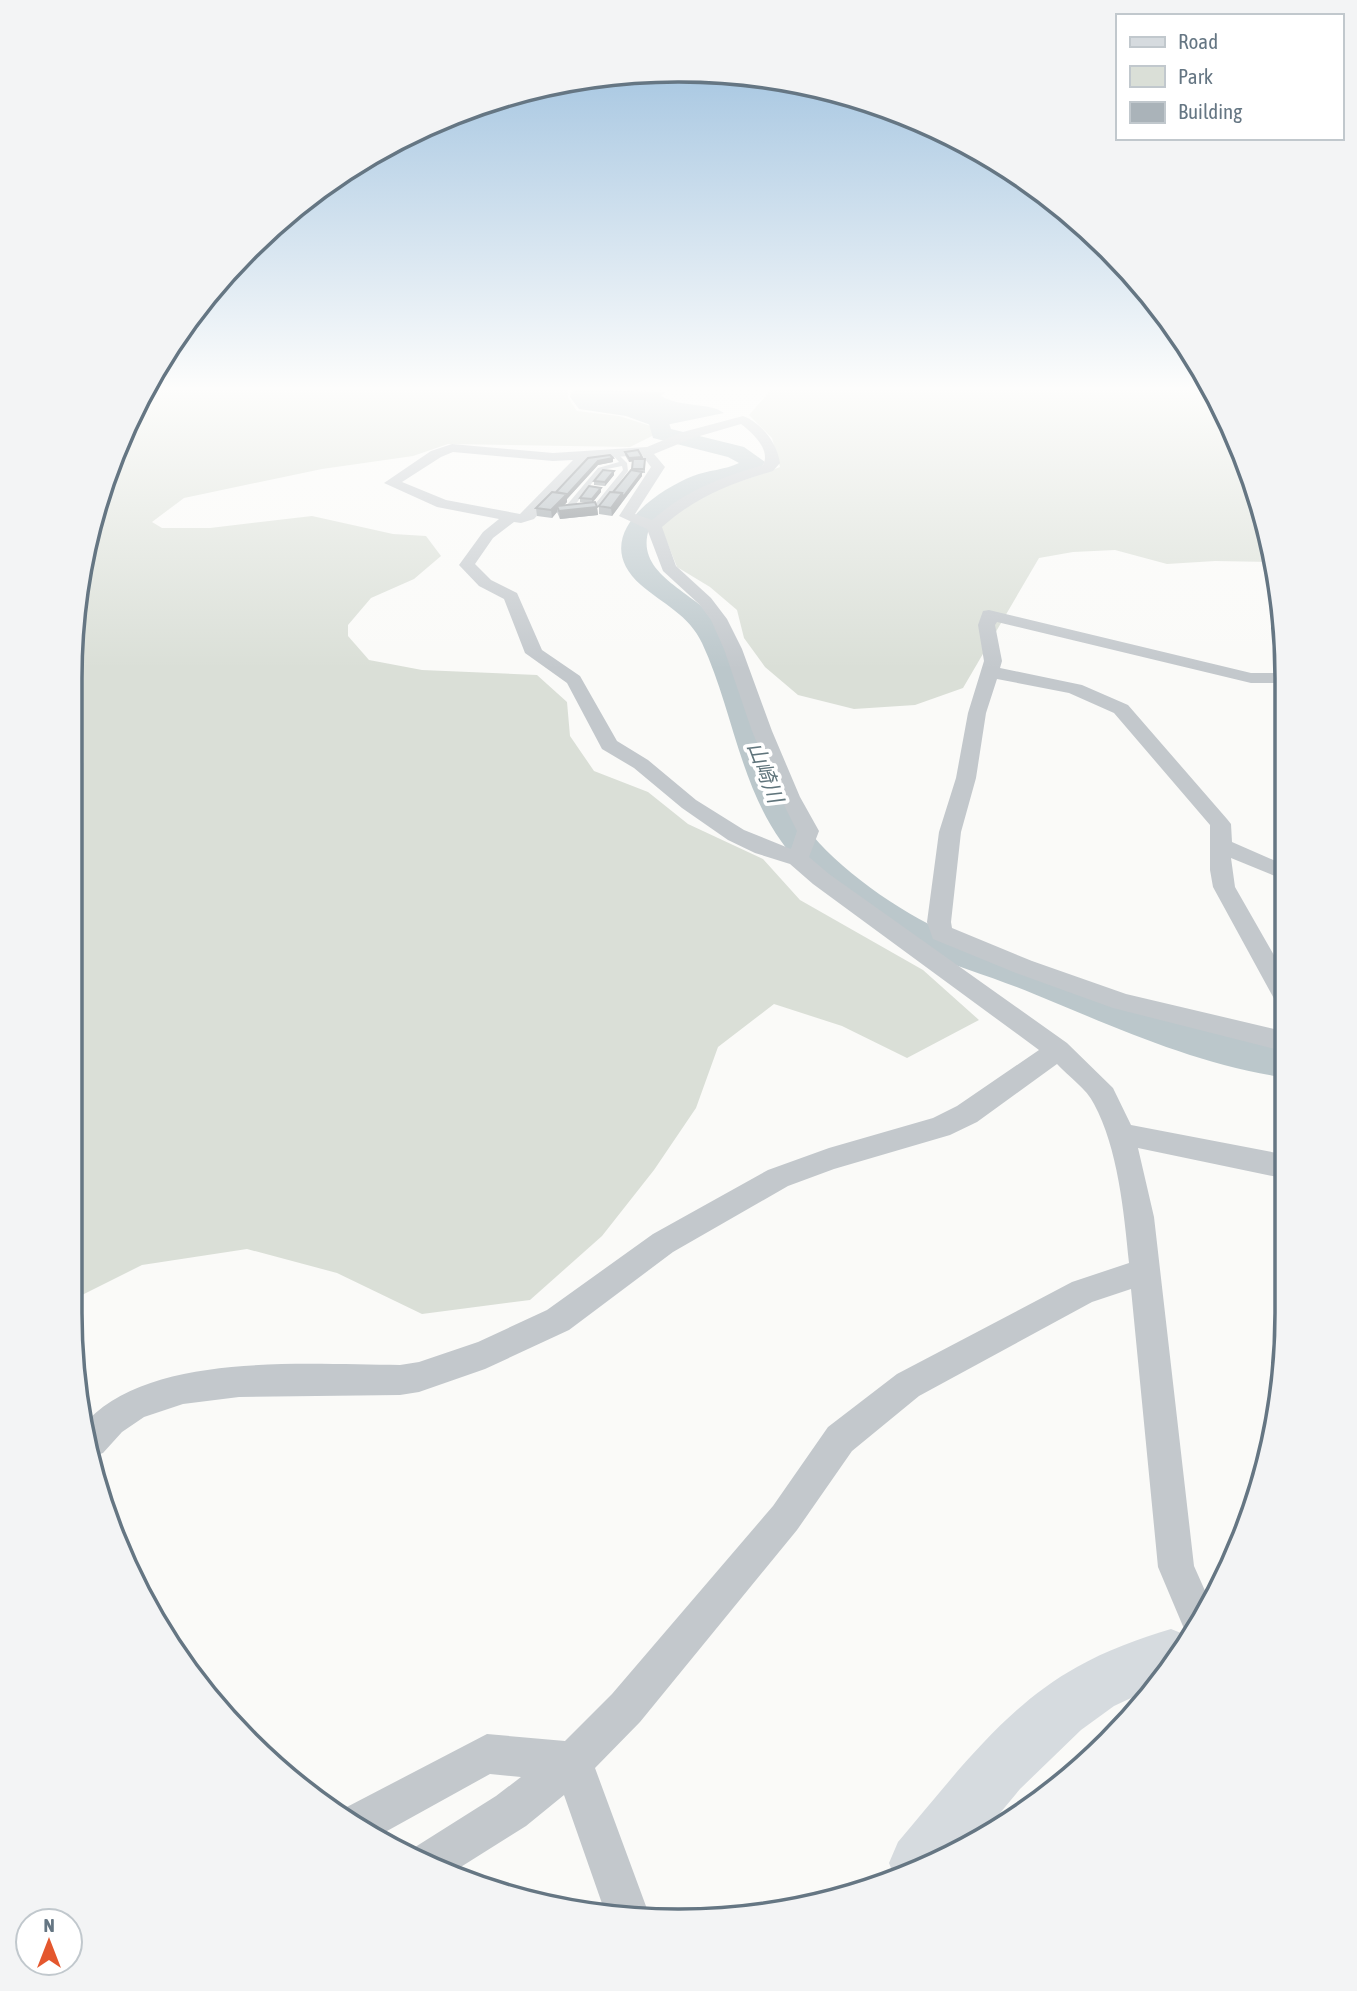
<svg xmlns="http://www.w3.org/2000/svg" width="1357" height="1991" font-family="'Asap Condensed','Noto Sans JP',sans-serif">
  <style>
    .green { fill: #dadfd7 }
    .water { fill: #bbc7cb }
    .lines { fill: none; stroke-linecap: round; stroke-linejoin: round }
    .river { fill: #bbc7cb; fill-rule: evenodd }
    .service { fill: #c3c8cc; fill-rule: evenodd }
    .minor { fill: #c3c8cc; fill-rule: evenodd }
    .secondary { fill: #d6dbdf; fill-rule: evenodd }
    .wall { fill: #929a9f }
    .shaded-wall { fill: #777d82 }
    .building { fill: #aab3b9; stroke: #777d82; stroke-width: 2 }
    .labels { text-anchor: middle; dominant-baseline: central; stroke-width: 7; stroke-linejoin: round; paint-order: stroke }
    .far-water-label { font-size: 21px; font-style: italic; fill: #60757c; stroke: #fff }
    .rim { fill: none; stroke: #657683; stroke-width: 3.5 }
  </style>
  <rect width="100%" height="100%" fill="#fafaf8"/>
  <path class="green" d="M146,390H568V398L577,411L619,416L654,427L656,434L630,447L448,444L413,456L322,469L184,498L152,522L162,528H210L312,516L393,534L426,536L441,556L414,579L371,598L348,625V636L369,660L422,670L537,675L567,702L570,736L594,771L648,792L688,824L763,859L800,900L923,970L979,1020L907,1058L842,1026L774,1004L718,1047L696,1108L654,1170L602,1236L530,1300L422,1314L337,1273L247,1249L142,1265L70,1301V678L82,560L133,409Z
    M771,390H1211L1241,445L1275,562L1215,561L1167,564L1115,550L1073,552L1039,558L963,688L915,705L854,709L798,695L765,667L744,638L737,610L710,587L677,567L661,527C669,520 678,511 687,505C715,486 750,480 780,467L772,438L749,415Z"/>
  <path class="water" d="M576,390L666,392L661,396C682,408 709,402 724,413L656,427L626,416L579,409L570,397L571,392Z"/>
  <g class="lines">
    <path class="river" d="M577,390H610L663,406L671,429L744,447L765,462C753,480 732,478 713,484C698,488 654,514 649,529C633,577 700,593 723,628C762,689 765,768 807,828C835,867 901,913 946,932C980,946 1017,955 1051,969C1129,1000 1203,1034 1287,1046V1078C1197,1065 1117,1028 1034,994C996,978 956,967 918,950C871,929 810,883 781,841C739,782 732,707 702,643C689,615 663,604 641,585C589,539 651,493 693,476C708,470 725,470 739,463L728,457L653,438L646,414L580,394Z"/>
    <path class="service" d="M612,452H616L627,463L628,471L601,507L566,510V506L598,468L619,462L612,454ZM622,466L623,470L596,503L575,505L602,470Z"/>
    <path class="minor" d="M743,416C762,423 777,443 780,463L773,471C729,484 697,496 662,527L676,566L711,598L727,619L742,649L772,731L800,797L819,831L809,857L829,874L1067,1043L1113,1088L1131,1125L1287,1155V1179L1138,1148L1154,1217L1194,1566L1210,1602L1188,1632L1185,1631L1158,1567L1131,1289L1092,1302L919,1396L852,1451L797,1530L640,1722L595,1768L650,1917L638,1920L605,1912L564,1795L526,1826L448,1875L410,1854L412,1849L496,1796L521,1777L490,1774L378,1836L341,1814L343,1809L487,1734L565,1741L612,1694L773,1506L828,1427L897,1374L1072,1282L1129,1263C1124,1213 1118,1148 1094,1104C1087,1089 1068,1076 1057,1064L977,1122L950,1135L834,1169L788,1186L673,1252L569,1330L485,1369L419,1392L400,1395L239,1397L183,1404L144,1417L122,1432L103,1453L94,1456L88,1420C155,1351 309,1365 400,1365L419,1362L478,1342L547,1310L653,1234L768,1170L829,1148L933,1118L957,1106L1039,1050L813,884L790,864L755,853L728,840L682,808L634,768L602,749L567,683L525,653L504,599L479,586L459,565L483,532L499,519L437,507L384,483L431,451L452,444L553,453L647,447L683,432ZM741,424C753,433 771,450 763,465C719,478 687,490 652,520L635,514L665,467L654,454L693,438ZM453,452L553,461L573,460L520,514L446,500L402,482L441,457ZM642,455L651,467L619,516L647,529L663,571L699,604L711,620L724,649L752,731L780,797L797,831L791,849L744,830L696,800L648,760L617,741L580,676L542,650L517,593L491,580L475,564L493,538L514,522L521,523L534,519L589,459Z
      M989,610L1251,673H1286L1287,683H1251L997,622L995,625L1002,661L1000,668L1082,685L1128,705L1227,819L1231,824L1232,842L1287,866V881L1231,858L1235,887L1287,978V1009L1278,1006L1213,887L1210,870V825L1114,713L1069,693L997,679L986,713L976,778L961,832L951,922L952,928L1032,961L1126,994L1287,1032V1052L1113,1008L1016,973L933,939L927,922L939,832L956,778L968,713L984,661L978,625L983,611Z"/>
    <path class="secondary" d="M1171,1629L1186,1635L1146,1691L1114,1706L1081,1730L1020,1789L975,1843L893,1873L889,1863L898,1842C951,1780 1004,1707 1077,1667C1107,1650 1138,1639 1171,1629Z"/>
  </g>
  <path class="wall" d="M625,452L642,457V459H645V473H642V476L612,516L599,514V506L632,471L633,461L629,462L625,455Z
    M588,458L613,462L598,465L567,499V502L564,505L587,503L580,502V498L601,488V492L593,502L597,507L598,515L560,519L557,512L552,518L537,516L536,508L556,492Z
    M614,475L605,486L594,485V481Z"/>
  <path class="shaded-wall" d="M642,457V460L629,462V458Z
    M613,458V462L598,465L567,499V502L559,511L557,506V512L552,518L551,510L598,461Z
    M614,471V475L605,486V482Z
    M642,472V476L623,501V497Z
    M601,488V492L592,503V499Z
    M622,493L623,501L612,516L611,508Z
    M597,507L598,515L560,519L559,511Z"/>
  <path class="building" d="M638,450L642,457L629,458L625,452Z
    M610,455L613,458L598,461L567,495V494L556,492L588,458Z
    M633,459H645L644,469H632Z
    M603,470L614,471L605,482L594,481Z
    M631,470L642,472L623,497L622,493L613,492Z
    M589,486L601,488L592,499L580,498Z
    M552,492L567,494L551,510L536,508Z
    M610,492L622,493L611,508L599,506Z
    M595,502L597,507L559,511L557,506Z"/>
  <linearGradient id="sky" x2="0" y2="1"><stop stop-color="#96bcdc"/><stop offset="0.58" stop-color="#fdfdfc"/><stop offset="1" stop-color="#fdfdfc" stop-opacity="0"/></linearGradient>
  <rect width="1357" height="669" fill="url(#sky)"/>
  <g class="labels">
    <g class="far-water-label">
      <text transform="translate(766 772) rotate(69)">山崎川</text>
    </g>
  </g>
  <path d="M0 0H1357V1991H0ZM678 82H679A596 596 0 0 1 1275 678V1313A596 596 0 0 1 679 1909H678A596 596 0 0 1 82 1313V678A596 596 0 0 1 678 82Z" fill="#f3f4f5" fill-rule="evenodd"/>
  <path class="rim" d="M678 82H679A596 596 0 0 1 1275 678V1313A596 596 0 0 1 679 1909H678A596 596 0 0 1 82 1313V678A596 596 0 0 1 678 82Z"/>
  <rect x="1116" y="14" width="228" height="126" fill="#ffffff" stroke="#c1c8cd" stroke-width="2"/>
  <rect x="1130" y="37" width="35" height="10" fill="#d6dbdf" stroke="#c1c8cd" stroke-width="2"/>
  <text x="1178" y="49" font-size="21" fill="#657683">Road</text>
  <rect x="1130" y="66" width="35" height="21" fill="#dadfd7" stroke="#c1c8cd" stroke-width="2"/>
  <text x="1178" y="84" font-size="21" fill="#657683">Park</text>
  <rect x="1130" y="102" width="35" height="21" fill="#aab3b9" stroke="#c1c8cd" stroke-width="2"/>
  <text x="1178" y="119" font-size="21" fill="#657683">Building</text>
  <g transform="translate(49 1942)"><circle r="33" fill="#ffffff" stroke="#c1c8cd" stroke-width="2"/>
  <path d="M0-5L12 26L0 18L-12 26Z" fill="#e4572e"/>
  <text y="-10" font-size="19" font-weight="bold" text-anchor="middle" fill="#657683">N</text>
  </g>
</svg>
